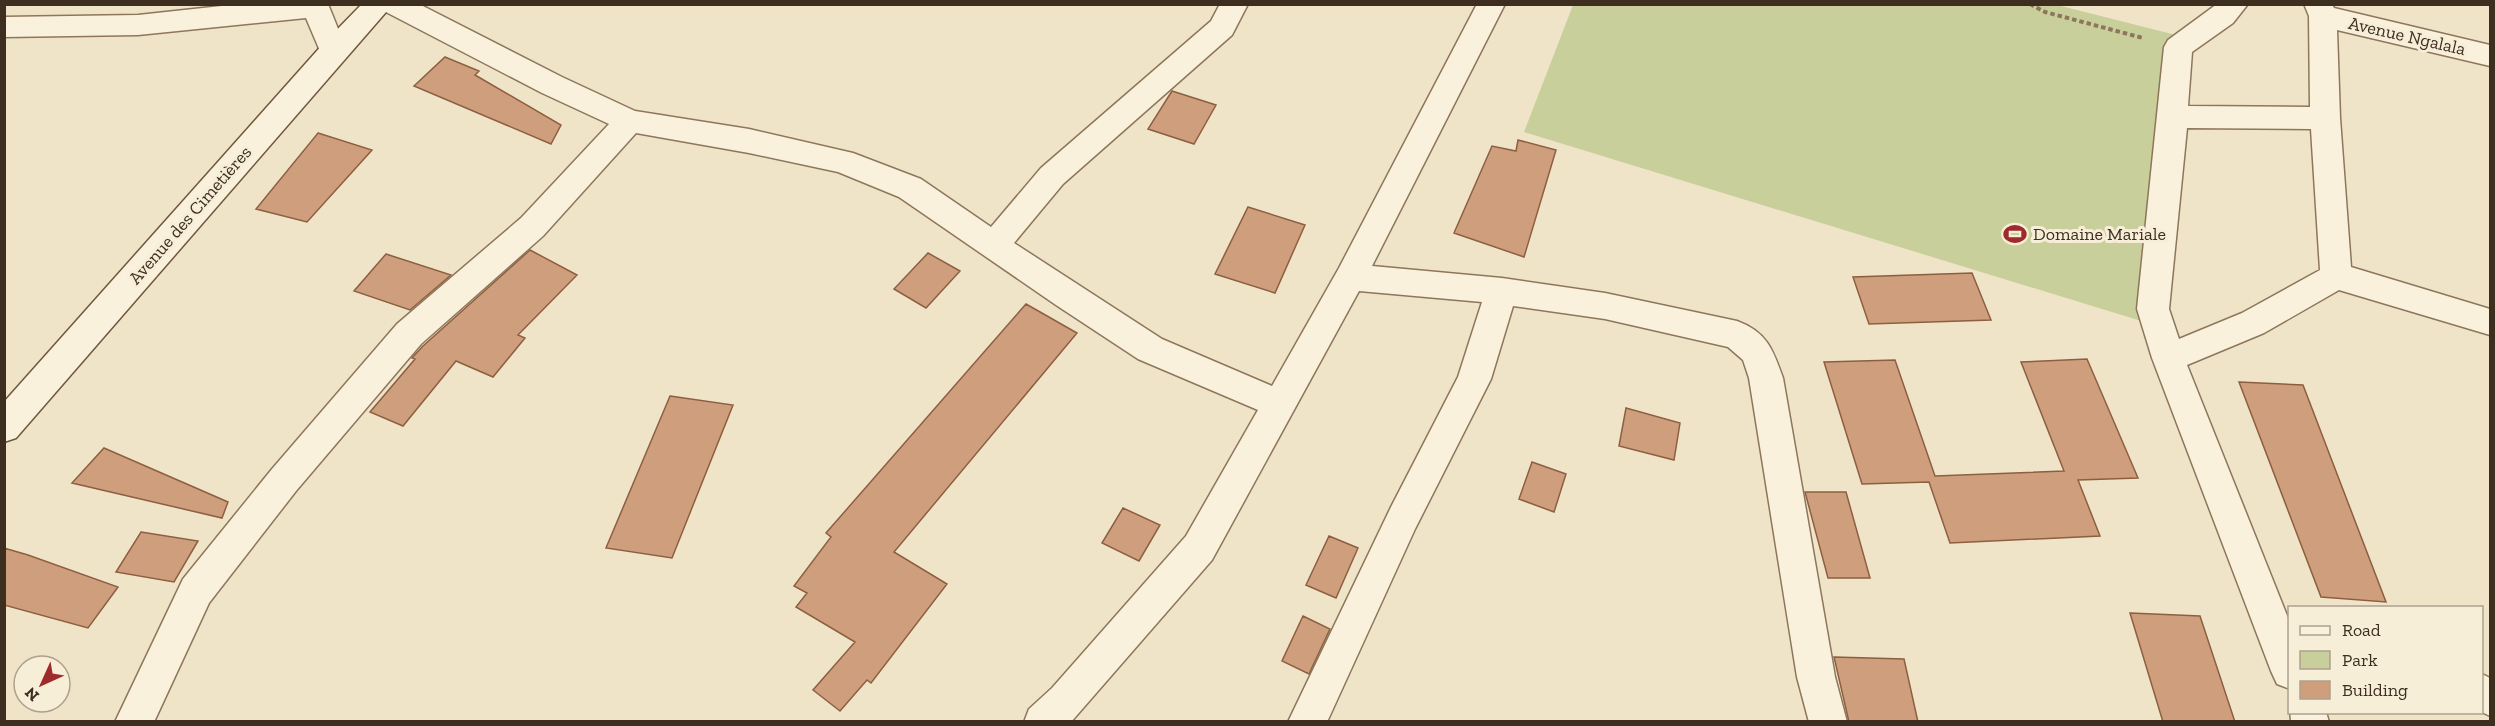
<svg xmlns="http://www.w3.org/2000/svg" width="2495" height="726" font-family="'Zilla Slab',serif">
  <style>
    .green { fill: #c9cf9b }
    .building { fill: #cf9f7d; stroke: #8d5f41; stroke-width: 1.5 }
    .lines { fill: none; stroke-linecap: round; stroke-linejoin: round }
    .street-casing { stroke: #8d765c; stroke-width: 3 }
    .secondary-casing { stroke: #6f573f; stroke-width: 3 }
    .path { stroke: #8d765c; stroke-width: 4; stroke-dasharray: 4.5 3; stroke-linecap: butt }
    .street { fill: #faf1dc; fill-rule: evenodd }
    .secondary { fill: #faf1dc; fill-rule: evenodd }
    .labels { text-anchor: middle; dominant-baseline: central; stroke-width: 6; stroke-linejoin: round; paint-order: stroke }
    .street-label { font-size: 18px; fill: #3d2e20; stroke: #f7eed8 }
    .poi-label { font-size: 18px; fill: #3d2e20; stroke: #f7eed8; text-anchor: start }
  </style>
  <rect width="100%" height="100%" fill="#f0e4c8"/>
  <path class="green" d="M1573,5H2057L2188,38L2164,328L1524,132Z"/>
  <path class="building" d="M445,57L479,71L475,75L561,125L551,144L414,86Z
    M1172,91L1216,105L1194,144L1148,129Z
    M318,133L372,150L307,222L256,209Z
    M1518,140L1556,150L1524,257L1454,233L1492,146L1516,151Z
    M1248,207L1305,225L1275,293L1215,274Z
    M530,250L577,275L518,335L525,338L493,377L456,361L403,426L370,412L415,359L412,358L423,346Z
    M928,253L960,271L926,308L894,289Z
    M386,254L451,275L410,310L354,291Z
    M1972,273L1991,320L1869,324L1853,277Z
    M1026,304L1077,333L894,552L947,584L871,683L867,680L840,711L813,690L855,642L796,607L807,593L794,586L831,537L826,533Z
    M2087,359L2138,478L2078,480L2100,536L1950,543L1929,482L1862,484L1824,362L1895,360L1935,476L2064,471L2021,362Z
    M2239,382L2303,385L2386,602L2321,597Z
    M670,396L733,405L672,558L606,548Z
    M1626,408L1680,423L1674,460L1619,446Z
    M104,448L228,502L222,518L72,483Z
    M1532,462L1566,474L1554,512L1519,499Z
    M1805,492H1846L1870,578H1828Z
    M1123,508L1160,525L1139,561L1102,543Z
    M141,532L198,541L174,582L116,572Z
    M1329,536L1358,548L1336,598L1306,585Z
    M4,548L28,555L118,587L88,628L4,605Z
    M2130,613L2200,616L2235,722H2163Z
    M1303,616L1330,629L1309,674L1282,661Z
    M1834,657L1904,659L1918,722H1849Z"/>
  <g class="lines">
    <g class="street-casing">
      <path id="street" d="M240,4H328L347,51L343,58L333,62L323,58L306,18L138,35L4,37V17L138,15Z
        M380,4H419L562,77L635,111L749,129L853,153L921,179L991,227L1041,168L1211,21L1220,4H1248L1232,35L1063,184L1014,243L1162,339L1272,386L1339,268L1477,4H1505L1372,266L1502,278L1605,293L1737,321C1767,332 1773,350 1783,378L1835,677L1847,722H1809L1797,677L1749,378L1743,360L1728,347L1605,319L1513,306L1491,379L1415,529L1327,722H1288L1391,507L1458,377L1482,302L1359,291L1212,560L1071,722H1024L1029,709L1052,688L1186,536L1258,410L1138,359L1056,305L899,197L838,172L749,153L636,133L543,236L421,344L296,491L209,603L154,722H115L183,579L272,469L397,324L521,218L609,124L542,93L384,11Z
        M2217,4H2248L2233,23L2192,52L2188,106L2310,107L2309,16L2304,4H2332L2334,8L2490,45V66L2337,30L2340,118L2351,267L2490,309V335L2339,290L2264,333L2187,365L2290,623V689L2277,684L2271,671L2152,358L2137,309L2164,47L2168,40ZM2187,128L2311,129L2320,270L2242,313L2179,339L2169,309Z
        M2482,674L2490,678V716L2482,712Z
        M2290,708V712H2326L2329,722H2291Z"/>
    </g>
    <g class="secondary-casing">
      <path id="secondary" d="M362,4H393L16,438L4,442V402L323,44Z"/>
    </g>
    <path class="path" d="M2030,4L2045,12L2143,38"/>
    <use href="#street" class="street"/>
    <use href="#secondary" class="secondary"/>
  </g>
  <defs>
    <g id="stadium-bare" transform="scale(1.8)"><path d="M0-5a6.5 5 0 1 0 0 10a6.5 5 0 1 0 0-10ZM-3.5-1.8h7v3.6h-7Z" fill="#9e2a2b" stroke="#f7eed8" stroke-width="2.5" paint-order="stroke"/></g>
  </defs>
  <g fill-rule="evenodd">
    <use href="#stadium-bare" x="2015" y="234"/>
  </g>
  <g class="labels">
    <g class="street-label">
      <text transform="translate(2407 36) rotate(13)">Avenue Ngalala</text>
      <text transform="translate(190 215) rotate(-49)">Avenue des Cimetières</text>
    </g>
    <g class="poi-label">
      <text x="2033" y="234">Domaine Mariale</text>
    </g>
  </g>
  <rect width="2495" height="726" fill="none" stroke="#3d2e20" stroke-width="12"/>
  <rect x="2288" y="606" width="195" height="108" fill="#f7eed8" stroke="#ada18e" stroke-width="1.5"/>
  <rect x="2300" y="626" width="30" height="9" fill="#faf1dc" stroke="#ada18e" stroke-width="1.5"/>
  <text x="2342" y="636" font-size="18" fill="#3d2e20">Road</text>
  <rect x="2300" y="651" width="30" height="18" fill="#c9cf9b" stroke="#ada18e" stroke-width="1.5"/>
  <text x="2342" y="666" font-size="18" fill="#3d2e20">Park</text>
  <rect x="2300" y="681" width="30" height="18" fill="#cf9f7d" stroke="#ada18e" stroke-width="1.5"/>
  <text x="2342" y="696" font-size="18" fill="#3d2e20">Building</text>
  <g transform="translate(42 684) rotate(225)"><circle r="28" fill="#f7eed8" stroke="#ada18e" stroke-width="1.5"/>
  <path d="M0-4.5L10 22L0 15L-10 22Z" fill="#9e2a2b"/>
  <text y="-9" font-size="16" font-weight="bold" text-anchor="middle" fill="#3d2e20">N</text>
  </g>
</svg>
